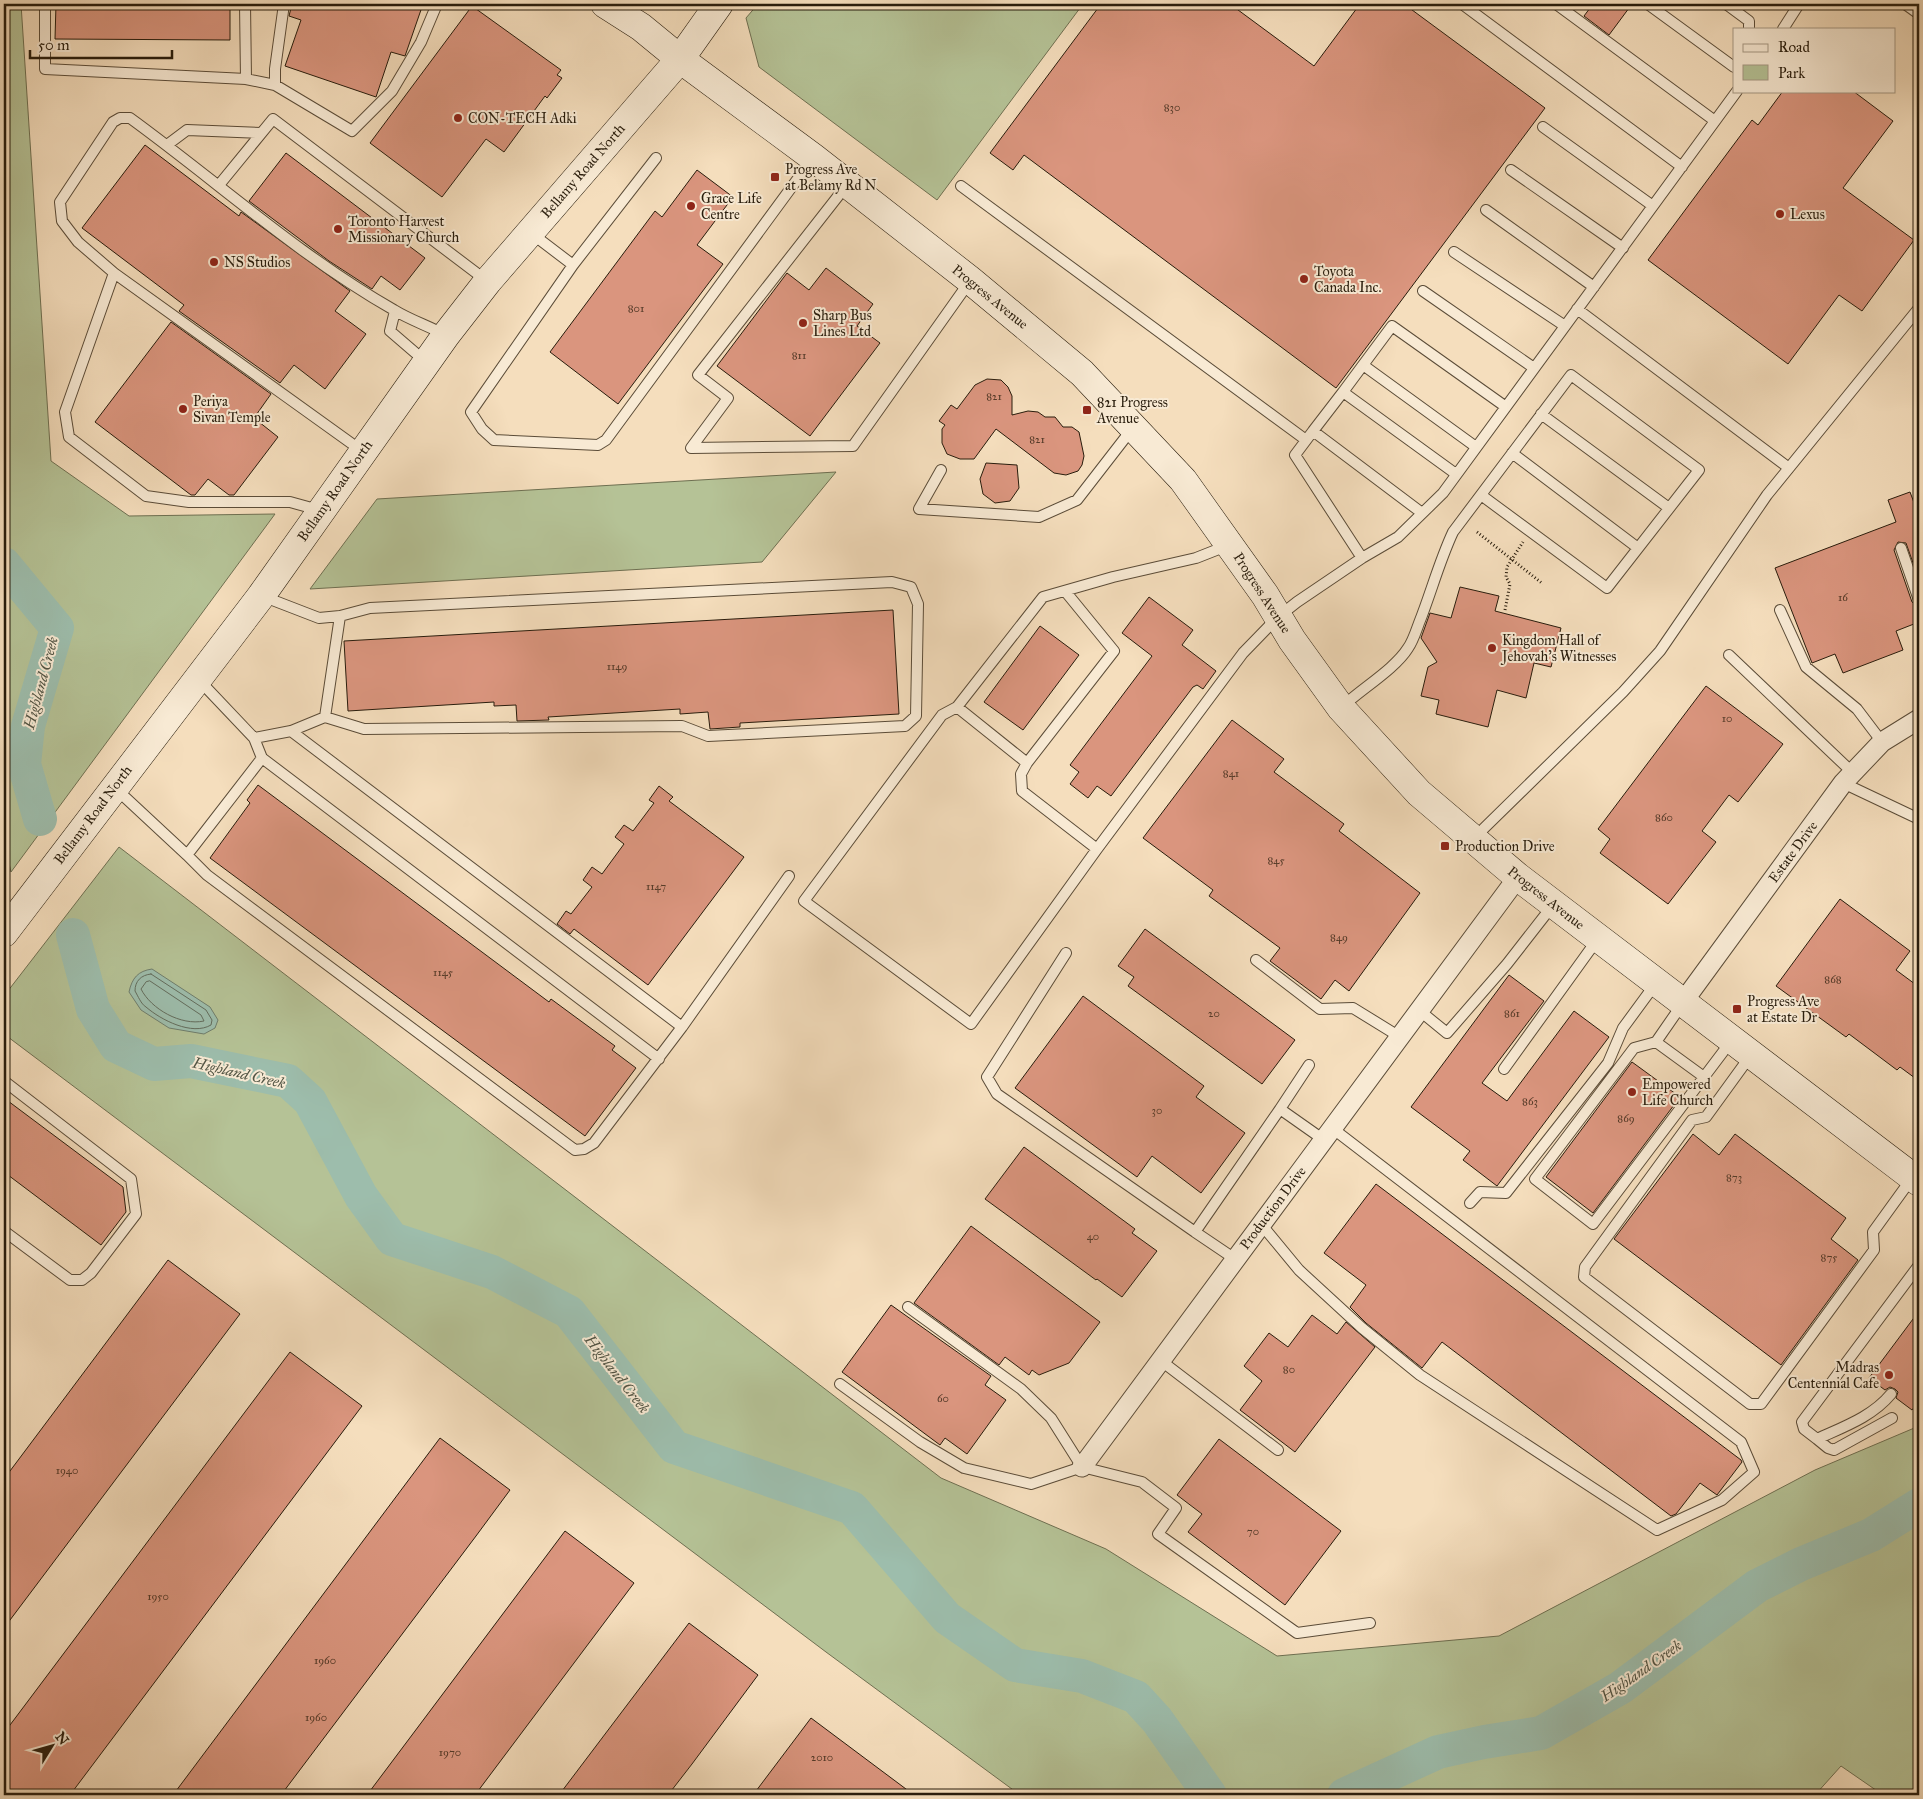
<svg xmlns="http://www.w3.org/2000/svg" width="1923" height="1799" font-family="'IM FELL Great Primer',serif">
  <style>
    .green { fill: #b5c296; stroke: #6e6f51 }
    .water { fill: #9dbdac; stroke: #6e7d6c }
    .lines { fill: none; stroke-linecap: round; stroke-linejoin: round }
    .shore { stroke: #626c5c; stroke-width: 1 }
    .river { stroke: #9dbdac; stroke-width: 34 }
    .building { fill: #da957e; stroke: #281c0c }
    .lane-casing { stroke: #5b4c38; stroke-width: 12 }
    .street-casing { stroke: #5b4c38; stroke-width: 21 }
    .secondary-casing { stroke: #281c0c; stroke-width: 29 }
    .path { stroke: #281c0c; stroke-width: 3; stroke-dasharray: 1 2.5; stroke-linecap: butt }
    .lane { stroke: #f8ead4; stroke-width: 10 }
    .street { stroke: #f8ead4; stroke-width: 19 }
    .secondary { stroke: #f8ead4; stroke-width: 28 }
    .poi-dot { fill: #8f2418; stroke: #f8ead4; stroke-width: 2 }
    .labels { text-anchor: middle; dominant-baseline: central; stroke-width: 4; stroke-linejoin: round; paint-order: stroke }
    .number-label { font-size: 11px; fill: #543a28 }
    .poi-label { font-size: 14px; fill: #281c0c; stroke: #f8ead4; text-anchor: start }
    .street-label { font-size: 14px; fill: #281c0c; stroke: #f8ead4 }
    .water-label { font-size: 15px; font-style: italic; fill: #515444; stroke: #f8ead4 }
  </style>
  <rect width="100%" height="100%" fill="#f5debd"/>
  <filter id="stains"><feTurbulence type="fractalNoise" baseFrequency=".004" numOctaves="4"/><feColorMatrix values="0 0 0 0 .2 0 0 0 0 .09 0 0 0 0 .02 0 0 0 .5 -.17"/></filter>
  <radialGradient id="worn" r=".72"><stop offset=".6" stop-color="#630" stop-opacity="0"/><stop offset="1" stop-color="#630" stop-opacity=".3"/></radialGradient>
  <path class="green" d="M4,4H21L51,461L129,516L275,514L11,872L4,841Z
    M758,4H1083L937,200L759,67L746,18Z
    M836,472L762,562L310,589L377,499Z
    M119,847L941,1478L1106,1549L1277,1656L1499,1636L1815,1470L1919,1426V1795H1883L1841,1766L1815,1795H1020L826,1652L4,1034V996Z"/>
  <path class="water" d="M152,969L210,1007L218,1020L215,1028L204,1034L169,1028L141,1010L129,992C132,978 138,971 152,969Z"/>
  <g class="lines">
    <path class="shore" d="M151,974L206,1010L212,1020L211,1025C192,1036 161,1020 146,1007C141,1004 138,996 135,991C135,981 141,975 151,974Z
      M150,981L201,1015L204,1021C181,1026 151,1009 141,989L146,982Z"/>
    <path class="river" d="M4,564L57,628L28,726L24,764L40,819
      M73,935L93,1009L116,1046L154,1064L191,1061L288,1081L310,1101L361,1196L392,1239L492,1272L569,1312L674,1447L852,1508L947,1618L1015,1665L1082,1676L1136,1697L1157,1720L1210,1795
      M1344,1795L1438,1752L1484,1742L1541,1733L1620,1688L1757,1586L1801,1564L1871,1535L1919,1505"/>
  </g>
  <path class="building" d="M56,4H230V40L55,39Z
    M292,4H423L405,56L391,52L376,97L285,66L301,20L289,16Z
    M1101,4H1230L1314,66L1360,4H1404L1545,108L1336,388L1024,155L1013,170L990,153Z
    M1593,4H1632L1609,35L1584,16Z
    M472,6L561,70L557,75L562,78L547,98L545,96L504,152L486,139L442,197L370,143Z
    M1783,91H1853L1893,121L1843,188L1914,240L1862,311L1839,295L1788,364L1648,260L1752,120L1758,125Z
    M145,145L239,216L241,212L350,291L335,311L366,334L325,389L294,365L280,383L179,311L184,305L82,228Z
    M286,153L425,258L400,290L381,276L372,289L329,261L249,201Z
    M697,170L733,197L697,245L723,264L618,404L550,352L655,211L662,217Z
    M826,268L873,304L857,326L880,343L810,436L717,366L787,273L809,290Z
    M171,322L271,394L254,418L278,437L234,495H229L208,479L195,495H191L95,422Z
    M987,379L1001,380L1008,387L1012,396V415L1028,411L1038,412L1045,417H1055L1063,427H1072L1079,432L1084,456L1082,465L1078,471L1066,475L1054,473L996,429L974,459H960L947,454L942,443V429L945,425L939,421L951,405L957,409L975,385Z
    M986,463L1017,465L1019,488L1010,501L995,503L983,494L980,479Z
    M1910,492L1919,516V580L1906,543L1898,542L1894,550L1912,602L1919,607V622L1896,631L1903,650L1843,673L1835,654L1812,663L1775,568L1896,522L1888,500Z
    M1460,587L1499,596L1495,611L1561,628L1551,667L1534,663L1526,698L1497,690L1488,727L1436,714L1439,700L1421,696L1428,667L1437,662L1421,638L1430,613L1451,618Z
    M1149,597L1193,630L1182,645L1216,671L1203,689L1197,685L1193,687L1111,796L1097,786L1088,798L1070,784L1079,772L1070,765L1152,656L1122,633Z
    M893,610L899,714L740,723V727L710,729L708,712L680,714V709L548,717L549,720L517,721L516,705L494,706V702L348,711L344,641Z
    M1040,626L1079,655L1023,730L984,702Z
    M1706,686L1783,744L1738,802L1729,795L1702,831L1716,842L1668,904L1600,853L1610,839L1598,829Z
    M1232,720L1284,759L1274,772L1344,824L1339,831L1420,893L1349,991L1335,980L1321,999L1270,961L1280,948L1209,896L1213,890L1143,838Z
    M258,785L549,1002L551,999L570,1013L615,1046L612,1050L636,1068L585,1136L210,858L250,803L247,800Z
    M659,786L673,797L669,801L744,857L648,985L574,929L570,934L557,924L566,911L571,914L592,887L583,880L592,867L602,874L624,844L615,837L624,825L633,831L654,803L649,800Z
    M1840,899L1910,951L1896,970L1919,987V1081L1900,1067L1897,1070L1849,1034L1846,1037L1776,986Z
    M1145,929L1295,1040L1262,1084L1128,986L1134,977L1118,966Z
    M1509,975L1544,1001L1482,1083L1507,1101L1574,1011L1609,1037L1497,1186L1463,1160L1470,1151L1411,1107Z
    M1083,996L1204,1086L1196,1097L1245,1133L1201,1193L1152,1156L1137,1177L1015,1088Z
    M1632,1062L1680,1097L1593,1213L1546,1177Z
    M4,1098L123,1187L126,1212L101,1245L4,1172Z
    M1693,1134L1719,1155L1735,1134L1846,1218L1831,1239L1858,1260L1781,1365L1614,1239Z
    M1024,1147L1135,1229L1132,1233L1157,1251L1122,1297L1097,1279L1096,1280L985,1199Z
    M1376,1184L1741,1460L1742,1462L1717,1495L1700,1483L1676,1514L1671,1516L1442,1342L1422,1368L1366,1323L1350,1307L1366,1285L1324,1253Z
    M971,1226L1100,1322L1069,1363L1039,1375L1032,1370L1029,1375L1005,1357L999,1365L914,1303Z
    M168,1260L240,1314L4,1628V1479Z
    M891,1305L991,1376L985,1385L1006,1400L967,1454L945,1438L940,1445L842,1372Z
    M1919,1311V1401L1912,1410L1896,1398L1898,1392L1895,1389L1890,1387L1885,1390L1869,1378Z
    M1312,1315L1337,1334L1346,1322L1375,1347L1295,1452L1240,1410L1262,1381L1244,1366L1269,1333L1288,1347Z
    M290,1352L362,1406L70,1795H4V1733Z
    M440,1438L510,1490L476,1536L281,1795H173Z
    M1219,1439L1341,1531L1285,1605L1188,1532L1202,1514L1177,1495Z
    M565,1531L634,1583L475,1795H367Z
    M689,1623L758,1675L692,1764L668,1795H559Z
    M811,1718L914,1795H753Z"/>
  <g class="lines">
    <g class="lane-casing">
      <path id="lane" d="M45,4V69L246,79L245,4
        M1462,4L1682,167
        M1556,4L1715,121
        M1726,4L1749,21V29
        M1905,4L1919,14
        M1649,5L1734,67
        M1783,29L1799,4
        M246,79L275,85L352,131L392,91L421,42L437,4
        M275,85V69L284,4
        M1543,127L1653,206
        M167,145L187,130L261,133
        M1511,170L1623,248
        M219,185L273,119L487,281
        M846,186L698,375L728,398L691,448L853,446L970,281
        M961,186L1306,440
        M1486,210L1594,287
        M531,233L573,265L656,158
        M1454,252L1565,326
        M573,265L471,412L482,429L494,440L598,445L606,440L813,158
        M114,273L78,242L62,221L60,202L113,122L120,118H130C218,182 299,256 394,310C410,320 429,326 445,335
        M1423,291L1534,368
        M1577,309L1789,468
        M395,311L390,331L426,362
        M1363,365L1392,326L1506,407
        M1343,392L1363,365L1476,447
        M1541,414L1669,508
        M1313,431L1343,392L1456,474
        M1512,453L1638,548
        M941,470L919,509L1039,517L1077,500L1132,429
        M319,510L290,502H189L146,496L69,437L65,412L114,273L362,451
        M1901,548L1919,600
        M1362,558L1295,455L1313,431L1422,513
        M1065,591L1114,651L1027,763L957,707L1043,597L1113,577L1196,558L1229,545
        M1780,610L1806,667L1857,709L1882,742
        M1729,655L1853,773
        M957,707L942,715L804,901L971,1024L1097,849L1243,653L1278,617L1297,602L1362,558L1398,537L1443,493L1737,91
        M1342,707C1361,689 1395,669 1408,648C1413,641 1416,631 1419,623C1431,593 1439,562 1453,532L1571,375L1699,470L1607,588L1481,495
        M325,717L340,616
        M291,731L682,1027
        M254,738L291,731L325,717L364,729L682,726L708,736L905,726L916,716L918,604L911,587L892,582L370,608L340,616L319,618L262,596
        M262,758L659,1059
        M1027,763L1021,774L1022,791L1097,849
        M1843,783L1919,819
        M115,788L187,855L262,758L254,738L198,679
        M1474,838L1623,692L1660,651L1767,495L1919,308
        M187,855L207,875L575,1150L584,1149L594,1143L682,1027L789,876
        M1066,953L987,1077L997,1094L1195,1232L1280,1109L1324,1140
        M1256,960L1320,1009L1353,1008L1400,1037
        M1683,1003L1656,1042L1634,1048L1535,1179L1593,1224L1732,1040
        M1420,1011L1447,1033L1507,964L1553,905
        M1656,1042L1704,1077
        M1751,1055L1706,1117L1692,1120L1585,1267L1584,1277L1750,1404H1761L1874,1250L1873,1232L1912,1178
        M1504,1069L1597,940
        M4,1081L131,1179L136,1214L91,1273L82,1280H70L4,1231
        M1280,1109L1309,1065
        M1470,1203L1480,1192L1506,1193L1608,1063L1623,1028L1656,983
        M1261,1224L1299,1270L1362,1328L1420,1375L1657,1530L1722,1500L1754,1472L1741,1442L1332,1128
        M1195,1232L1235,1259
        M908,1307L1021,1389L1051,1418L1082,1467
        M1160,1360L1278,1450
        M840,1384L920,1442L964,1468L1031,1484L1082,1467L1142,1482L1176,1508L1158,1534L1297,1633L1370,1623
        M1891,1394C1872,1417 1843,1427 1817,1439L1804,1429L1802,1422L1919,1265
        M1817,1439L1828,1448L1834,1450L1892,1418"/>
    </g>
    <g class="street-casing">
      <path id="street" d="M1683,1002L1843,783L1882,742L1919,719
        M1082,1467L1518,877"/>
    </g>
    <g class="secondary-casing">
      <path id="secondary" d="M605,4L641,27L680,59L814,158L970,280L1082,373L1183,480L1265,595L1292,640L1341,708L1419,793L1518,877L1919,1182
        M4,933L261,596L446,335L488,281L680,59L719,4"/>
    </g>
    <path class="path" d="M1477,532L1543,584
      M1505,610L1510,584L1506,577L1507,567L1523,542"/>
    <use href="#lane" class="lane"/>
    <use href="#street" class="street"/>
    <use href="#secondary" class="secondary"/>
  </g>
  <g class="poi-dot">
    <circle cx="458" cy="118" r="5"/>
    <rect x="770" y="172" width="10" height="10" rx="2.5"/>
    <circle cx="691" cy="206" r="5"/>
    <circle cx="1780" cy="214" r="5"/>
    <circle cx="338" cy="229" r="5"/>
    <circle cx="214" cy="262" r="5"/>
    <circle cx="1304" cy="279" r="5"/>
    <circle cx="803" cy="323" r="5"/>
    <circle cx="183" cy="409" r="5"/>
    <rect x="1082" y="405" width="10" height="10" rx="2.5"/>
    <circle cx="1492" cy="648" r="5"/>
    <rect x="1440" y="841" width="10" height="10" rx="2.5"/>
    <rect x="1732" y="1004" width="10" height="10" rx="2.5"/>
    <circle cx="1632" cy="1092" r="5"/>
    <circle cx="1889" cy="1375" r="5"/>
  </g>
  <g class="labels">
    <g class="number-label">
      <text x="1172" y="107">830</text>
      <text x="636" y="308">801</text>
      <text x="799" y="355">811</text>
      <text x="994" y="396">821</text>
      <text x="1037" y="439">821</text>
      <text x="1843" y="597">16</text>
      <text x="617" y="666">1149</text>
      <text x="1727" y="718">10</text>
      <text x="1231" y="773">841</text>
      <text x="1664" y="817">860</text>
      <text x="1276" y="860">845</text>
      <text x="656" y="886">1147</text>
      <text x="1339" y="937">849</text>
      <text x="443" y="972">1145</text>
      <text x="1833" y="979">868</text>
      <text x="1214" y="1013">20</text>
      <text x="1512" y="1013">861</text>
      <text x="1530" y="1101">863</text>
      <text x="1157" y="1110">30</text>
      <text x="1626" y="1118">869</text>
      <text x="1734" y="1177">873</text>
      <text x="1093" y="1236">40</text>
      <text x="1829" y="1257">875</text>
      <text x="1289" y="1369">80</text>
      <text x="943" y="1398">60</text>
      <text x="67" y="1470">1940</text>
      <text x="1253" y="1531">70</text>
      <text x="158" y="1596">1950</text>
      <text x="325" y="1660">1960</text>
      <text x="316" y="1717">1960</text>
      <text x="450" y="1752">1970</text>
      <text x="822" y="1757">2010</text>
    </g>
    <g class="poi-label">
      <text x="468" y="118">CON-TECH Adki</text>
      <text x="785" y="169">Progress Ave<tspan x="785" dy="16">at Belamy Rd N</tspan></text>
      <text x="701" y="198">Grace Life<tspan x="701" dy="16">Centre</tspan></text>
      <text x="1790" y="214">Lexus</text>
      <text x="348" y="221">Toronto Harvest<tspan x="348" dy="16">Missionary Church</tspan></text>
      <text x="224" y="262">NS Studios</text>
      <text x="1314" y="271">Toyota<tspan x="1314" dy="16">Canada Inc.</tspan></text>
      <text x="813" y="315">Sharp Bus<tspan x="813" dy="16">Lines Ltd</tspan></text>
      <text x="193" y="401">Periya<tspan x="193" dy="16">Sivan Temple</tspan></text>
      <text x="1097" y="402">821 Progress<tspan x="1097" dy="16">Avenue</tspan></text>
      <text x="1502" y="640">Kingdom Hall of<tspan x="1502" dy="16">Jehovah's Witnesses</tspan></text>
      <text x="1455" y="846">Production Drive</text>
      <text x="1747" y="1001">Progress Ave<tspan x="1747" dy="16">at Estate Dr</tspan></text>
      <text x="1642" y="1084">Empowered<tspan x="1642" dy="16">Life Church</tspan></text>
      <text x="1879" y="1367" text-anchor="end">Madras<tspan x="1879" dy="16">Centennial Cafe</tspan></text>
    </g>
    <g class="street-label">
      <text transform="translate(583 171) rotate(-49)">Bellamy Road North</text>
      <text transform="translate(990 297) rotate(39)">Progress Avenue</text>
      <text transform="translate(335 491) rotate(-55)">Bellamy Road North</text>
      <text transform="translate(1262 593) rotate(57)">Progress Avenue</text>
      <text transform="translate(93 815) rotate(-53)">Bellamy Road North</text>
      <text transform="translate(1793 852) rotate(-54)">Estate Drive</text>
      <text transform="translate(1546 898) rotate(38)">Progress Avenue</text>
      <text transform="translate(1273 1208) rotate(-53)">Production Drive</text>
    </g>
    <g class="water-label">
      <text transform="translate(41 683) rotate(-75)">Highland Creek</text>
      <text transform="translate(239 1073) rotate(13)">Highland Creek</text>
      <text transform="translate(617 1374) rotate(52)">Highland Creek</text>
      <text transform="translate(1641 1671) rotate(-35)">Highland Creek</text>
    </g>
  </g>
  <rect width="1923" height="1799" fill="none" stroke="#f5debd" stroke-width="20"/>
  <rect x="5" y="5" width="1913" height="1789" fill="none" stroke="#281c0c" stroke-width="2.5"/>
  <rect x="10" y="10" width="1903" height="1779" fill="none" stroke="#281c0c"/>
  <rect x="1733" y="28" width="162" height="65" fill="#f8ead4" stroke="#a59884"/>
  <rect x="1743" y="44" width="25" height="8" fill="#f8ead4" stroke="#a59884"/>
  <text x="1778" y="52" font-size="15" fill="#281c0c">Road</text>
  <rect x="1743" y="65" width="25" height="15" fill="#b5c296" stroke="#a59884"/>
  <text x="1778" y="78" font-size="15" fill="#281c0c">Park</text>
  <g transform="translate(52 1746) rotate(53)" stroke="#f8ead4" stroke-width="4" paint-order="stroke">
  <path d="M0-4L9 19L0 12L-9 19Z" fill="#281c0c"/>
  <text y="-8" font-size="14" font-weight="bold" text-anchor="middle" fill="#281c0c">N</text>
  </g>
  <path d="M30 50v8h142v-8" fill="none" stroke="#281c0c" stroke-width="2.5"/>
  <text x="38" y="50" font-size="15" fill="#281c0c" stroke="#f8ead4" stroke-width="4" paint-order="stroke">50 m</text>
  <rect width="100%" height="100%" filter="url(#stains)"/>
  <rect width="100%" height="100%" fill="url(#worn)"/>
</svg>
